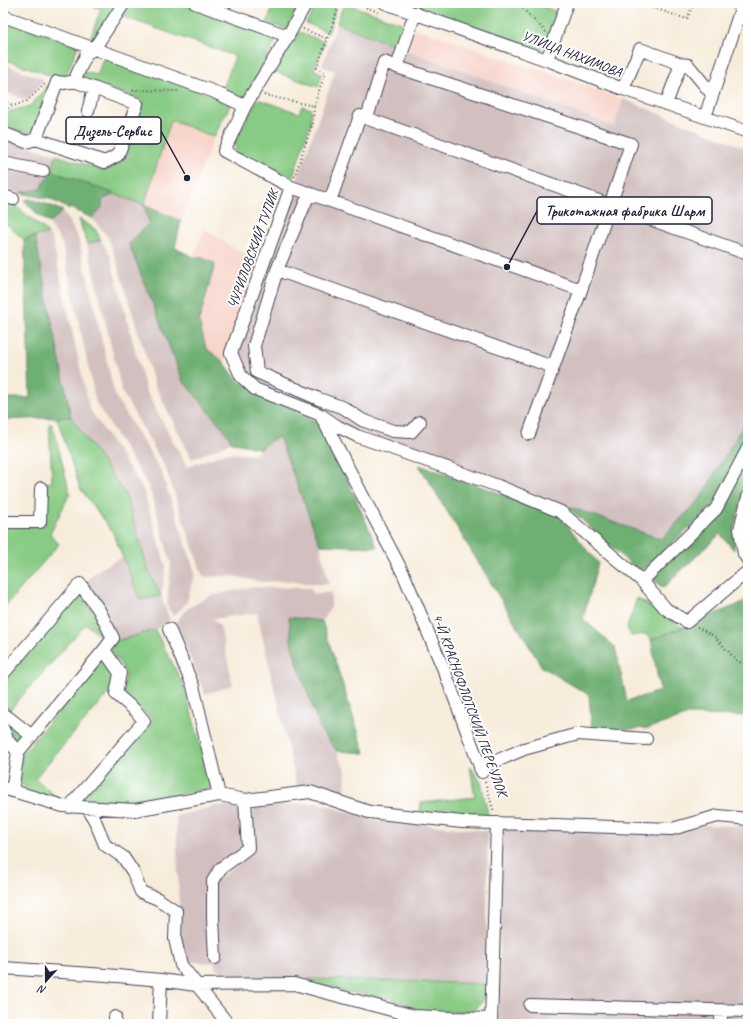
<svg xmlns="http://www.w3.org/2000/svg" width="751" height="1027" font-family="Caveat,sans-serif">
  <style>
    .built { fill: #f7d1c6 }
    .industrial { fill: #d2bfbf }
    .green { fill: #88cb84; stroke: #557660 }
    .forest { fill: #6eaf72; stroke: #486856 }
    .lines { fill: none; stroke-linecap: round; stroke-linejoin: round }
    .minor-casing { stroke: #424053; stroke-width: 14 }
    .path { stroke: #424053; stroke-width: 2; stroke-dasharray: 1 3; stroke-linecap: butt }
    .minor { stroke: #fff; stroke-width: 12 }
    .labels { text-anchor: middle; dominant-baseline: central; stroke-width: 4; stroke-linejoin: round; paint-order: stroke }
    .street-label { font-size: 14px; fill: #22223b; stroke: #fff }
    .leader { fill: none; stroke: #22223b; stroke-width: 1.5 }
    .callout-dot { fill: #22223b; stroke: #fff; stroke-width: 1.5 }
    .callout { fill: #fff; stroke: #22223b; stroke-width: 1.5 }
    .callout-label { font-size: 15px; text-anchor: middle; font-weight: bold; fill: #22223b }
  </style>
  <rect width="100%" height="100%" fill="#fff"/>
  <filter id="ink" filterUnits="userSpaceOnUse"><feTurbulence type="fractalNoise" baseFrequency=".025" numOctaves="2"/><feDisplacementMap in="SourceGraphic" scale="8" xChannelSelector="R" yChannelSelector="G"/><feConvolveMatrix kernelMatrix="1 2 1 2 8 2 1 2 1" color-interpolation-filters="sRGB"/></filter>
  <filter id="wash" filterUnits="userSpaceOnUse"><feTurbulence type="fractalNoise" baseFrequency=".012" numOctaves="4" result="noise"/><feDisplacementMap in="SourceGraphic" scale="16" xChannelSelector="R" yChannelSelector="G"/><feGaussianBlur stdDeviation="0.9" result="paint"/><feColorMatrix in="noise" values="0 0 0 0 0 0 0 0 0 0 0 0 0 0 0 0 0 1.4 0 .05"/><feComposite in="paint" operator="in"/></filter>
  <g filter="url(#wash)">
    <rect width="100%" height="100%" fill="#f7ecda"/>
    <path class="built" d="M414,28L623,99L614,126L406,50Z
      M171,120L214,137L181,221L144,205Z
      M205,229L228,245L262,263L229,354L224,362L206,348L199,321L215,264L193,257Z"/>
    <path class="industrial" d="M337,23L406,50L614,126L623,99L748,149V417L700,499L661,539L344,426L333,414L258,386L236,356L335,71L322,66Z
      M3,64L44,79L27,100L3,91Z
      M3,137L56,155L52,171L40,189L20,193L3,190Z
      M115,194L144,205L149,223L129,244L183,381L222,427L232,442L192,459L155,386L114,253L108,237L92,218L102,208V200Z
      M63,211L78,238L115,396L161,471L195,572L187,602L182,608L173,616L167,606L171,563L149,487L96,403L62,243L49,223Z
      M48,234L52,239L89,408L143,489L166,567L161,596L170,620L155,630L116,641L86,583L93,574L105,566L123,557L140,600L161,596L149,572L125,494L71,417L35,236Z
      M101,240L110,256L146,391L187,467L225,453L255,455L264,444L279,437L320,545L329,584H313L288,581L261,582L233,576L203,577L166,469L122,392L87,244Z
      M252,587L310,588L314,595L331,592V607L322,621L289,617L292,647L320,729L337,751L346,772L344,801L298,791L257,613L213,619L220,626L233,685L205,694L176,622L187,609L210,596Z
      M317,803L377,820L488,831L486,984L400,981L221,977L215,963L185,962L180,939L176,816L216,806H240L241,846L216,883L228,871L251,854L254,806Z
      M702,825L748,826V1024H498L502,828Z"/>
    <path class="green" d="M84,3H118L94,43L89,41L101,9Z
      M131,3H180L277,39L244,98L223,89L235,56L121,16Z
      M274,3H301L286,29L267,23Z
      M331,3H337L329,33L306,23L317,4Z
      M344,3L407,25L400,48L337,23Z
      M404,3H534L560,13L549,45L541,51Z
      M3,19L78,46L64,80L3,59Z
      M299,32L325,42L314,69L322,74L318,87L275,72Z
      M104,56L231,103L214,137L171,120L144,205L52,171L56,155L105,171L122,161L144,101L81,78L84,72L97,75Z
      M47,86H52L31,135L10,128L4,122L8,112L30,106Z
      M258,99L299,113L302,106L311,109V122L291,182L237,154L234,143Z
      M3,200L11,202L45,230L48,234L35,236L24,240L9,226L3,222Z
      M79,219L95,229L101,240L87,244Z
      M71,417L125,494L149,572L161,596L140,600L113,533L80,488L57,418Z
      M49,424H52L70,493L50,534L59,544L3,609V528L45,525V483L52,482Z
      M79,590L110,638L107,642L86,624L9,711L3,708V681Z
      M637,598L682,627L651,640L646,634L631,636L627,628Z
      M155,630L184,686L212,788L146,801H79L153,720L123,693L126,672L110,650L116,641Z
      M104,657L115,673L113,688L35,778L63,803L32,793L20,783L21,755Z
      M3,720L27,737L18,747Z
      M470,766L481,782L488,815L467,818L437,815L420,811L421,803L475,797Z
      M308,979L400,981L486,984L484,1000L472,1011L443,1012L421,1010L391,999L318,987Z"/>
    <path class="forest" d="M52,171L115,194L102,200V208L92,218L73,209L67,208L50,199L20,193L40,189Z
      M30,199L49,205L63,211L49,223L38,215L24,200Z
      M144,205L181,221L175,248L193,257L203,258L215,264L199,321L206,348L224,362L238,381L318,422L340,463L377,547L320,545L279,437L265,444L261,449L232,442L222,427L183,381L129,244L149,223Z
      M35,236L71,417L3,420V398H30L24,240Z
      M748,417V440L714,505L640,573L567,506L661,539L700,499Z
      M748,456V476L734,529V550L720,534L663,588L651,578L719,511Z
      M419,465L557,513L598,563L583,619L615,647L627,701L660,691L651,640L737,605L748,599V716L689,715L649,728L592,731L589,695L542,667Z
      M289,617L322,621L365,753L337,751L320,729L292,647Z"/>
  </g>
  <g filter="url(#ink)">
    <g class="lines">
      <g class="minor-casing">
        <path id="minor" d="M195,3L288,36
          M306,3L288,36L245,106L224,151L291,187L231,353L241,376L255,389L321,415L337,426L357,436L498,486L561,512L642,581L666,609L687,622L748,571
          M385,3L547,60L623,89L748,132
          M3,16L212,91L245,106
          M547,60L567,3
          M681,64L688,65L712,94
          M74,81L87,53L94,49L124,3
          M623,89L640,49L681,64L666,104
          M88,111L94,88
          M705,117L743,3
          M367,118L384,62L397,67L415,13
          M3,133L26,142L36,139L57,82L65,83L74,81L137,104L118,155L105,162L36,139
          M3,163L43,171
          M291,187L581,290L631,144L397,67
          M309,194L277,270L254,346L257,372L319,399L344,408L362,420L393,431L411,432L420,422
          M3,196L13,199
          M330,201L360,116L748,254
          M277,270L553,367
          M321,416L404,575L446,675L482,772
          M529,434L581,290
          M748,497L740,529L744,554L748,560
          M3,522H40L41,488
          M642,581L716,509L748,448
          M169,629L193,686L219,795
          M3,674L80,584L99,610L113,638L104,650
          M3,714L9,718L32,736
          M3,729L8,741L18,752L12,791
          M18,752L104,650L120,673L116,694L136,711L144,721L69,807
          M480,768L524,749L578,734L646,739
          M3,788L63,806L135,810L219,795L245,800L310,792L369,812L462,822L672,829L718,816L748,819
          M88,808L96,823L105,845L123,857L133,872L141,892L158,899L176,911L175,939L181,965L228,1024
          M215,958L213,918V881L220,869L248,848L245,800
          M3,968L106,975L161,980
          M530,1005L748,1011
          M721,1010V1024
          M115,1024V1017
          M159,1024L161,980L196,985L294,984L414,1016L452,1018L491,1019
          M491,1024L497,823"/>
      </g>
      <path class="path" d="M355,3L378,12
        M517,3L546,32
        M638,3L687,19L693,5
        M303,29L328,39
        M133,91L134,90L178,91
        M264,95L314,106L313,122L294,178
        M3,102L14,105
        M314,106L325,73L317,68L340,3
        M3,114L5,109L27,101L45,84
        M697,627L714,636L737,661L748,665
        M485,782L494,812"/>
      <use href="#minor" class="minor"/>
    </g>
  </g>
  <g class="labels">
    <g class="street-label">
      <text transform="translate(572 54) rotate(21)">УЛИЦА НАХИМОВА</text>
      <text transform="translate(253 249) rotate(-70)">ЧУРИЛОВСКИЙ ТУПИК</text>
      <text transform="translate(470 705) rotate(70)">4-Й КРАСНОФЛОТСКИЙ ПЕРЕУЛОК</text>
    </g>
  </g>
  <path class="leader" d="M187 178L161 131M507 267L537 211"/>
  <g class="callout-dot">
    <circle cx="187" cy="178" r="4"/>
    <circle cx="507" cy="267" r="4"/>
  </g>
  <g class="callout">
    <rect x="66" y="117" width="95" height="27" rx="4"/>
    <rect x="537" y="197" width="175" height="27" rx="4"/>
  </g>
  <g class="callout-label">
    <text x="113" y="136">Дизель-Сервис</text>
    <text x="625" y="216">Трикотажная фабрика Шарм</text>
  </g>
  <rect width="751" height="1027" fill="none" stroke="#fff" stroke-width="16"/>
  <g transform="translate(46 981) rotate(201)" stroke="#ffffff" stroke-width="3" paint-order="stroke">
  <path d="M0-3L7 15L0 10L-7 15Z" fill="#22223b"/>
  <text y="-6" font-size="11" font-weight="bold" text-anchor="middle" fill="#22223b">N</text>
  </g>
</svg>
